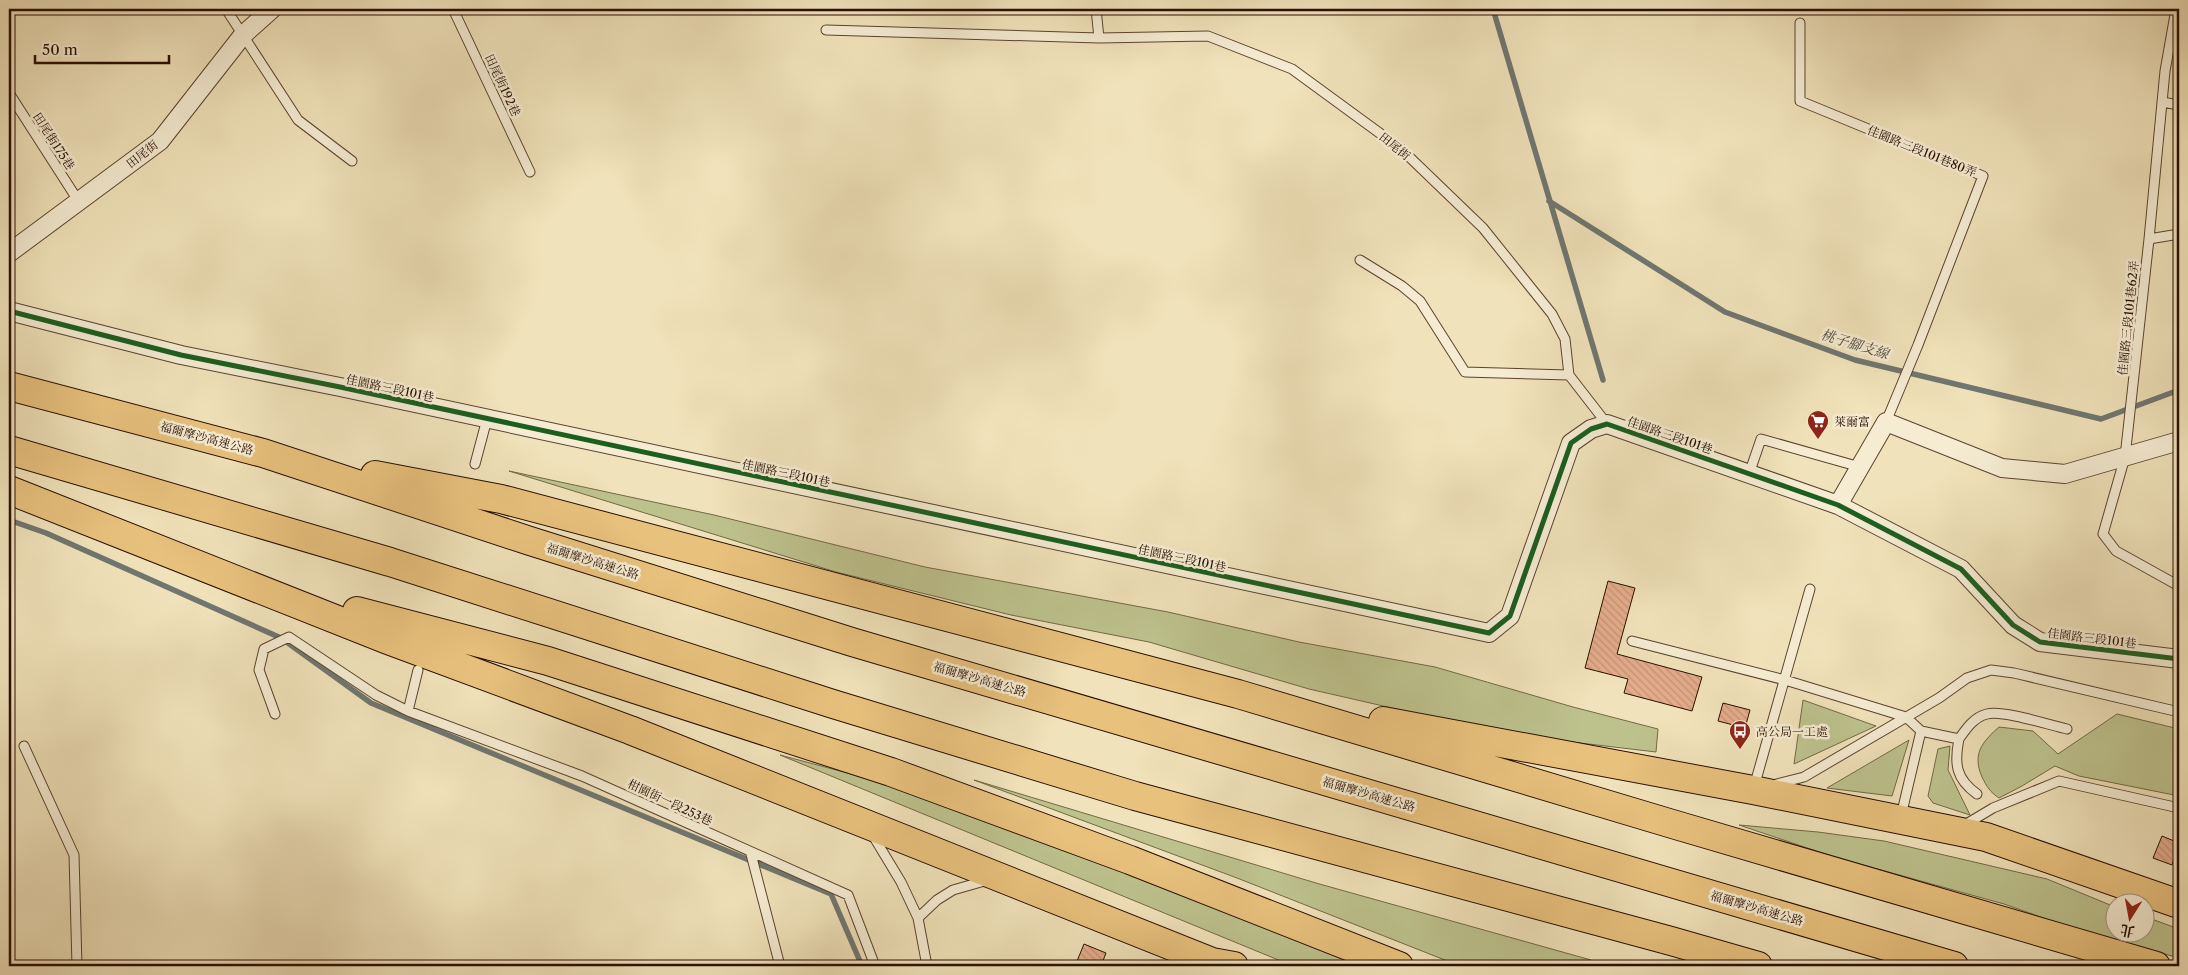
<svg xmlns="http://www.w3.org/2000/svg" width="2188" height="975" font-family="'Libre Caslon Text','Noto Serif TC',serif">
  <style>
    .green { fill: #bdc28d; stroke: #736846 }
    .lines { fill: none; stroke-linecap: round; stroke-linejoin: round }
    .stream { stroke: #707670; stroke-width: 5.5 }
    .building { fill: url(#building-back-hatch); stroke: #290e00 }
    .service-casing { stroke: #5b432e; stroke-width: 11 }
    .minor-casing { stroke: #5b432e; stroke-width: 20 }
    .motorway-casing { stroke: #290e00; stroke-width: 30 }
    .service { stroke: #f5ecd2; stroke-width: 9 }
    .minor { stroke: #f5ecd2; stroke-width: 18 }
    .motorway { stroke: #e8c17d; stroke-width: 28 }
    .cycleway-casing { stroke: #f5ecd2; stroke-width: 8 }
    .cycleway { stroke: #1b5e20; stroke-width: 5 }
    .labels { text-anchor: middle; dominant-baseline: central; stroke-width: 5; stroke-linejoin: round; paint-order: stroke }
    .street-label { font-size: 12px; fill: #290e00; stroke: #f5ecd2 }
    .poi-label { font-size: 12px; fill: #290e00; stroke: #f5ecd2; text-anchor: start }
    .water-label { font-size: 14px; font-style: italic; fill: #524b41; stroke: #f5ecd2 }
  </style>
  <defs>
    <pattern id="building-back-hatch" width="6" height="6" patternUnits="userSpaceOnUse" patternTransform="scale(1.25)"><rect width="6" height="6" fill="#e4ac8b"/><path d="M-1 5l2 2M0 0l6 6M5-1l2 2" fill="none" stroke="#c49376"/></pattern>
  </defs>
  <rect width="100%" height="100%" fill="#f0e2ba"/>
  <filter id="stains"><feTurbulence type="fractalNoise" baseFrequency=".004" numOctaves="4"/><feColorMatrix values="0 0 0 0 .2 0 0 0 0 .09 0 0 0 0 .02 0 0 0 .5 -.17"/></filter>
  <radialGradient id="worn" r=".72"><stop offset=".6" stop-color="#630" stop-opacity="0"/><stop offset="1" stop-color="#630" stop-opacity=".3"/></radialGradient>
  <path class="green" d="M509,471L714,515L925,567L1168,612L1299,642L1435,667L1573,707L1658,729L1656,752L1538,738L1427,716L1309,689L1149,642L1011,615L836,572Z
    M1803,700L1876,726L1794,764Z
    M2117,714L2179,729V796L2079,776L2055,766L2022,786L1999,798C1990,792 1987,787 1982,777C1972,754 1982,742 1999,727L2033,731L2058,754Z
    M1909,740L1892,796L1827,788Z
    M1950,746L1948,770L1970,815L1933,803L1928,796L1938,749Z
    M780,755L915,791L1371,966H1293Z
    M974,780L1316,883L1591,960L1589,966H1460L1237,878Z
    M1739,825L1818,832L1884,841L2047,879L2115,907L2116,932H2146V917L2179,929V958L2072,928L2004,904L1834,857Z"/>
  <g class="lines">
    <path class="stream" d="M1493,9L1603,380
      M1549,201L1725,312L1855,360L2101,419L2179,390
      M9,520L46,533L281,638L371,703L831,894L862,966"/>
  </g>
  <path class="building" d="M1608,581L1635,588L1617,654L1702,677L1692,711L1624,693L1628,679L1585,668Z
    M1723,703L1750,710L1745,728L1718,721Z
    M2162,836L2179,843L2172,865L2153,858Z
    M1084,944L1106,953L1101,966H1075Z"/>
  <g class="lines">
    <g class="service-casing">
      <path id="service" d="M226,9L298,120L352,161
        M453,9L530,172
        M1096,9L1099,38L1208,36L1292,69L1400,148L1483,228L1552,314L1565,339L1569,375L1607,424
        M2176,9L2165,71L2149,239L2125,457L2103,534L2116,551L2179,586
        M1800,23V101L1983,176L1918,345L1886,422
        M826,30L1099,38
        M9,93L79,202
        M2162,102L2179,105
        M2149,239L2179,234
        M1360,260L1402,286L1420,301L1465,372L1569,375
        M475,464L487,419
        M1749,474L1761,439L1860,467
        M1632,641L1785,680L1906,717L1921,731L1901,816
        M408,711L418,670
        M275,714L259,670L264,649L289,637L376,695L408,711L582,776L848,895L875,966
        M1921,731L1959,739C1954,764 1956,779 1977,794
        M1959,739C1966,729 1974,717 1987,714C2004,710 2049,725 2067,729
        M24,746L74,855L77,966
        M1773,785L1804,777L1939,698L1967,678L1991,670L2014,673L2179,712
        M1754,787L1810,589
        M1963,826L1993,808L2059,781L2179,808
        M872,834L901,882L918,918L927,966
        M751,854L780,966
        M918,918L937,900L953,890L988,880"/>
    </g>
    <g class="minor-casing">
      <path id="minor" d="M9,253L160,141L243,35L272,9
        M9,311L181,355L340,387L1489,633L1510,616L1571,443L1591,429L1607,424L1838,505L1961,569L2013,625L2040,642L2179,659
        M1838,505L1886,422L2002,468L2065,474L2179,441"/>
    </g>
    <g class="motorway-casing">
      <path id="motorway" d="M9,386L263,453L530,541L852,642L1954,966
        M9,450L390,562L833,704L1135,796L1671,941L1758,966
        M375,475L501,499L1238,694L1669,823L2156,966
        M9,490L388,640L630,730L1212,962L1234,966
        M357,611L548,661L891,772L1130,860L1399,966
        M1383,721L1753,790L1986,837L2179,904"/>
    </g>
    <use href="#service" class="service"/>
    <use href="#minor" class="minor"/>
    <use href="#motorway" class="motorway"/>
    <g class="cycleway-casing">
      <path id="cycleway" d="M9,311L181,355L340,387L1489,633L1510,616L1571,443L1591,429L1607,424L1838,505L1961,569L2013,625L2040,642L2179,659"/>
    </g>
    <use href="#cycleway" class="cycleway"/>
  </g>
  <defs>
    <g id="supermarket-pin" transform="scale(1.125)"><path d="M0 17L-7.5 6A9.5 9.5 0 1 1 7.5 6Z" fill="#8f2418" stroke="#f5ecd2"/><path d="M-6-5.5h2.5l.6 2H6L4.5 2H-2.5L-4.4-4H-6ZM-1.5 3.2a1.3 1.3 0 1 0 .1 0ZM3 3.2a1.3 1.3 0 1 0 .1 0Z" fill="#fff"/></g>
    <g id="bus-pin" transform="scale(1.125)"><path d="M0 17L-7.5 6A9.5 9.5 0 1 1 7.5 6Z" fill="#8f2418" stroke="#f5ecd2"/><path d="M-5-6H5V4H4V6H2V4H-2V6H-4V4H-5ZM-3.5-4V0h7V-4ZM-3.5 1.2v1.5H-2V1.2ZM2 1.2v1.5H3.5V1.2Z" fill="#fff"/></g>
  </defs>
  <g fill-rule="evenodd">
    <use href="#supermarket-pin" x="1818" y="421"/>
    <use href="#bus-pin" x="1740" y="731"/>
  </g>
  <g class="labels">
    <g class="street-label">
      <text transform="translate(503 85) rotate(65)">田尾街192巷</text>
      <text transform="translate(54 141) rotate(57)">田尾街175巷</text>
      <text transform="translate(1395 146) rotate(39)">田尾街</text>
      <text transform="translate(1922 151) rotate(22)">佳園路三段101巷80弄</text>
      <text transform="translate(142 154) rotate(-38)">田尾街</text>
      <text transform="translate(2128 318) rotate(-84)">佳園路三段101巷62弄</text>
      <text transform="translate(390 388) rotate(12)">佳園路三段101巷</text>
      <text transform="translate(1670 435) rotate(19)">佳園路三段101巷</text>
      <text transform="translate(207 438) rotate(15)">福爾摩沙高速公路</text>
      <text transform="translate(786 473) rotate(12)">佳園路三段101巷</text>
      <text transform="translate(1182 558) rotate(12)">佳園路三段101巷</text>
      <text transform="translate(593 561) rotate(17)">福爾摩沙高速公路</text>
      <text transform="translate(2092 638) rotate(7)">佳園路三段101巷</text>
      <text transform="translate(980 679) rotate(16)">福爾摩沙高速公路</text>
      <text transform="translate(1369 794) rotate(16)">福爾摩沙高速公路</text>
      <text transform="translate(670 802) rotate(25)">柑園街一段253巷</text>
      <text transform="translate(1757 908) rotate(16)">福爾摩沙高速公路</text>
    </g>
    <g class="poi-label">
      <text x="1834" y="421">萊爾富</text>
      <text x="1756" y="731">高公局一工處</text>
    </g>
    <g class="water-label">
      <text transform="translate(1855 344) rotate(17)">桃子腳支線</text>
    </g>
  </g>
  <rect width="2188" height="975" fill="none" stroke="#f0e2ba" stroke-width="30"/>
  <rect x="10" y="10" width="2168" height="955" fill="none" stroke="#290e00" stroke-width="2.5"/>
  <rect x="15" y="15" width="2158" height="945" fill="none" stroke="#290e00"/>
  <g transform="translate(2130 918) rotate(191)"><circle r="24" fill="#f5ecd2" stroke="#a3937e"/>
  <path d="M0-4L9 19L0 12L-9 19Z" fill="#8f2418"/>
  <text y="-8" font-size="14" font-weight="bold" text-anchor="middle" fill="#290e00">北</text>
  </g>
  <path d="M35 55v8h134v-8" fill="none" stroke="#290e00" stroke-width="2.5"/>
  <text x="42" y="55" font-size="15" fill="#290e00" stroke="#f5ecd2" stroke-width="4" paint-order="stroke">50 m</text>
  <rect width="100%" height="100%" filter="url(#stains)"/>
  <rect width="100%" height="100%" fill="url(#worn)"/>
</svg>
